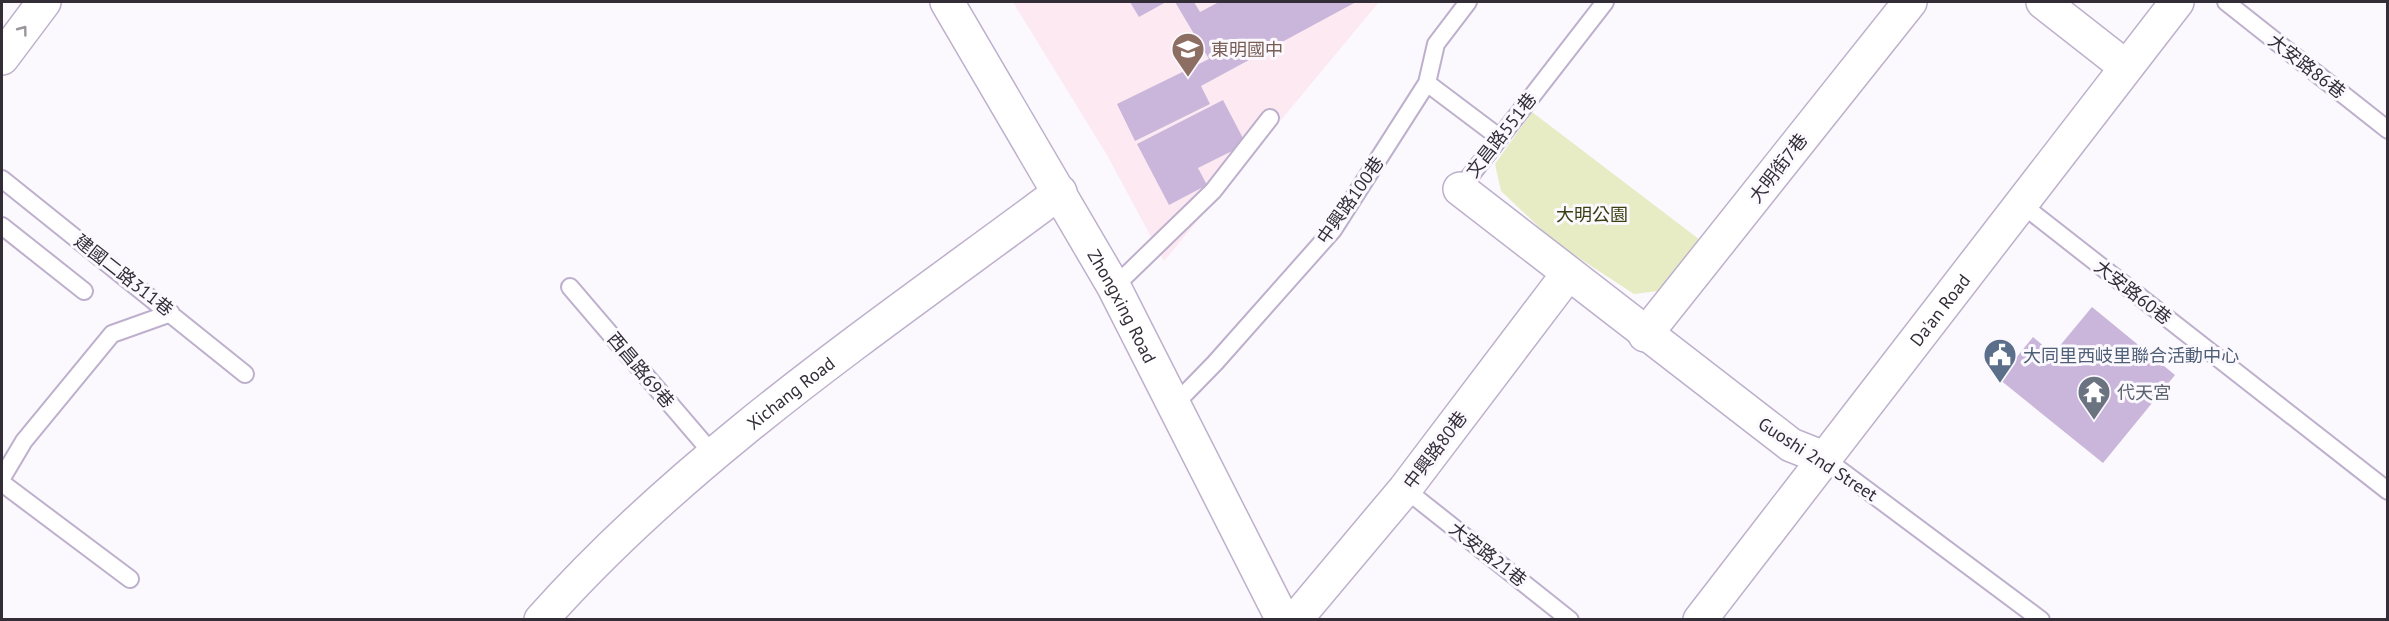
<svg xmlns="http://www.w3.org/2000/svg" width="2389" height="621" font-family="'PT Sans','Noto Sans TC',sans-serif">
  <style>
    .education { fill: #fce9f2 }
    .green { fill: #e7ecc4 }
    .building { fill: #c9b6da }
    .lines { fill: none; stroke-linecap: round; stroke-linejoin: round }
    .service-casing { stroke: #beb0cc; stroke-width: 20 }
    .minor-casing { stroke: #beb0cc; stroke-width: 36 }
    .tertiary-casing { stroke: #beb0cc; stroke-width: 36 }
    .secondary-casing { stroke: #beb0cc; stroke-width: 36 }
    .service { stroke: #fff; stroke-width: 16 }
    .minor { stroke: #fff; stroke-width: 33 }
    .tertiary { stroke: #fff; stroke-width: 33 }
    .secondary { stroke: #fff; stroke-width: 33 }
    .oneway { stroke: #99969c }
    .labels { text-anchor: middle; dominant-baseline: central; stroke-width: 6; stroke-linejoin: round; paint-order: stroke }
    .education-label { font-size: 18px; fill: #785e54; stroke: #fbf8fe; text-anchor: start }
    .street-label { font-size: 18px; fill: #332d38; stroke: #fbf8fe }
    .park-label { font-size: 18px; fill: #3b3e0f; stroke: #fbf8fe }
    .service-label { font-size: 18px; fill: #4e5e75; stroke: #fbf8fe; text-anchor: start }
    .worship-label { font-size: 18px; fill: #5b616d; stroke: #fbf8fe; text-anchor: start }
  </style>
  <rect width="100%" height="100%" fill="#fbf8fe"/>
  <path class="education" d="M1013,2H1379L1164,261L1107,155Z"/>
  <path class="green" d="M1532,112L1700,240L1666,290L1634,294L1556,243L1501,191L1495,164Z"/>
  <path class="building" d="M1130,2H1166L1139,17Z
    M1175,2H1194L1200,12L1219,2H1356L1201,86L1210,104L1135,141L1117,104L1209,59Z
    M1223,100L1246,144L1198,168L1207,185L1169,205L1137,144Z
    M2092,307L2175,375L2103,463L1999,379L2033,337L2053,354Z"/>
  <g class="lines">
    <g class="service-casing">
      <path id="service" d="M2226,2L2388,130
        M1427,83L1500,138
        M2,179L245,374
        M1460,189L1605,2
        M2020,203L2388,491
        M2,226L84,291
        M570,287L712,453
        M1114,287L1213,191L1270,118
        M1175,404L1215,363L1333,230L1427,83L1436,44L1468,2
        M1824,458L2041,620
        M2,478L24,441L112,334L171,313
        M2,483L130,579
        M1405,489L1570,620"/>
    </g>
    <g class="minor-casing">
      <g id="minor">
        <path d="M2043,2L2126,67"/>
        <path d="M1460,189L1791,445L1824,458"/>
        <path d="M1645,335L1910,2"/>
        <path id="s1" d="M541,620C688,454 883,324 1060,192"/>
        <path d="M1295,620L1405,489L1568,274"/>
        <path id="s2" d="M1700,620L2177,2"/>
      </g>
    </g>
    <g class="tertiary-casing">
      <path id="tertiary" d="M2,58L44,2"/>
    </g>
    <g class="secondary-casing">
      <g id="secondary">
        <path id="s3" d="M947,2L1114,287L1283,620"/>
      </g>
    </g>
    <use href="#service" class="service"/>
    <use href="#minor" class="minor"/>
    <use href="#tertiary" class="tertiary"/>
    <use href="#secondary" class="secondary"/>
  </g>
  <defs><path id="oneway-chevron" d="M-2-3.5L2.5 0L-2 3.5" fill="none" stroke-width="1.6" stroke-linecap="round" stroke-linejoin="round" transform="scale(1.5)"/></defs>
  <use class="oneway" href="#oneway-chevron" transform="translate(23 30) rotate(-53)"/>
  <defs>
    <g id="school-pin" transform="scale(1.725)"><path d="M0 17L-7.5 6A9.5 9.5 0 1 1 7.5 6Z" fill="#8d6e63" stroke="#fbf8fe"/><path d="M0-5L7-2L0 1L-7-2ZM-4 1L0 2.5L4 1V4Q0 6-4 4Z" fill="#fff"/></g>
    <g id="civic-pin" transform="scale(1.725)"><path d="M0 17L-7.5 6A9.5 9.5 0 1 1 7.5 6Z" fill="#5c6f8a" stroke="#fbf8fe"/><path d="M-.6-6.5H3V-4.5H.6V-3L4-1V1h2V6H-6V1h2V-1L-.6-3ZM-1.2 2.5V6h2.4V2.5Z" fill="#fff"/></g>
    <g id="temple-pin" transform="scale(1.725)"><path d="M0 17L-7.5 6A9.5 9.5 0 1 1 7.5 6Z" fill="#6b7280" stroke="#fbf8fe"/><path d="M0-6L5-2H3V0L6.5 2.5H4V6H1.5V3h-3V6H-4V2.5H-6.5L-3 0V-2H-5Z" fill="#fff"/></g>
  </defs>
  <g fill-rule="evenodd">
    <use href="#school-pin" x="1188" y="49"/>
    <use href="#civic-pin" x="2000" y="355"/>
    <use href="#temple-pin" x="2094" y="392"/>
  </g>
  <g class="labels">
    <g class="education-label">
      <text x="1211" y="49">東明國中</text>
    </g>
    <g class="street-label">
      <text transform="translate(2307 66) rotate(38)">大安路86巷</text>
      <text transform="translate(1501 135) rotate(-52)">文昌路551巷</text>
      <text transform="translate(1778 168) rotate(-52)">大明街7巷</text>
      <text transform="translate(1350 200) rotate(-55)">中興路100巷</text>
      <text transform="translate(124 275) rotate(38)">建國二路311巷</text>
      <text transform="translate(2133 292) rotate(38)">大安路60巷</text>
      <text stroke="none"><textPath href="#s3" startOffset="351">Zhongxing Road</textPath></text>
      <text stroke="none"><textPath href="#s2" startOffset="392">Da'an Road</textPath></text>
      <text transform="translate(641 370) rotate(50)">西昌路69巷</text>
      <text stroke="none"><textPath href="#s1" startOffset="338">Xichang Road</textPath></text>
      <text transform="translate(1435 450) rotate(-53)">中興路80巷</text>
      <text transform="translate(1818 459) rotate(33)">Guoshi 2nd Street</text>
      <text transform="translate(1488 554) rotate(38)">大安路21巷</text>
    </g>
    <g class="park-label">
      <text x="1592" y="214">大明公園</text>
    </g>
    <g class="service-label">
      <text x="2023" y="355">大同里西岐里聯合活動中心</text>
    </g>
    <g class="worship-label">
      <text x="2117" y="392">代天宮</text>
    </g>
  </g>
  <rect width="2389" height="621" fill="none" stroke="#332d38" stroke-width="6"/>
</svg>
